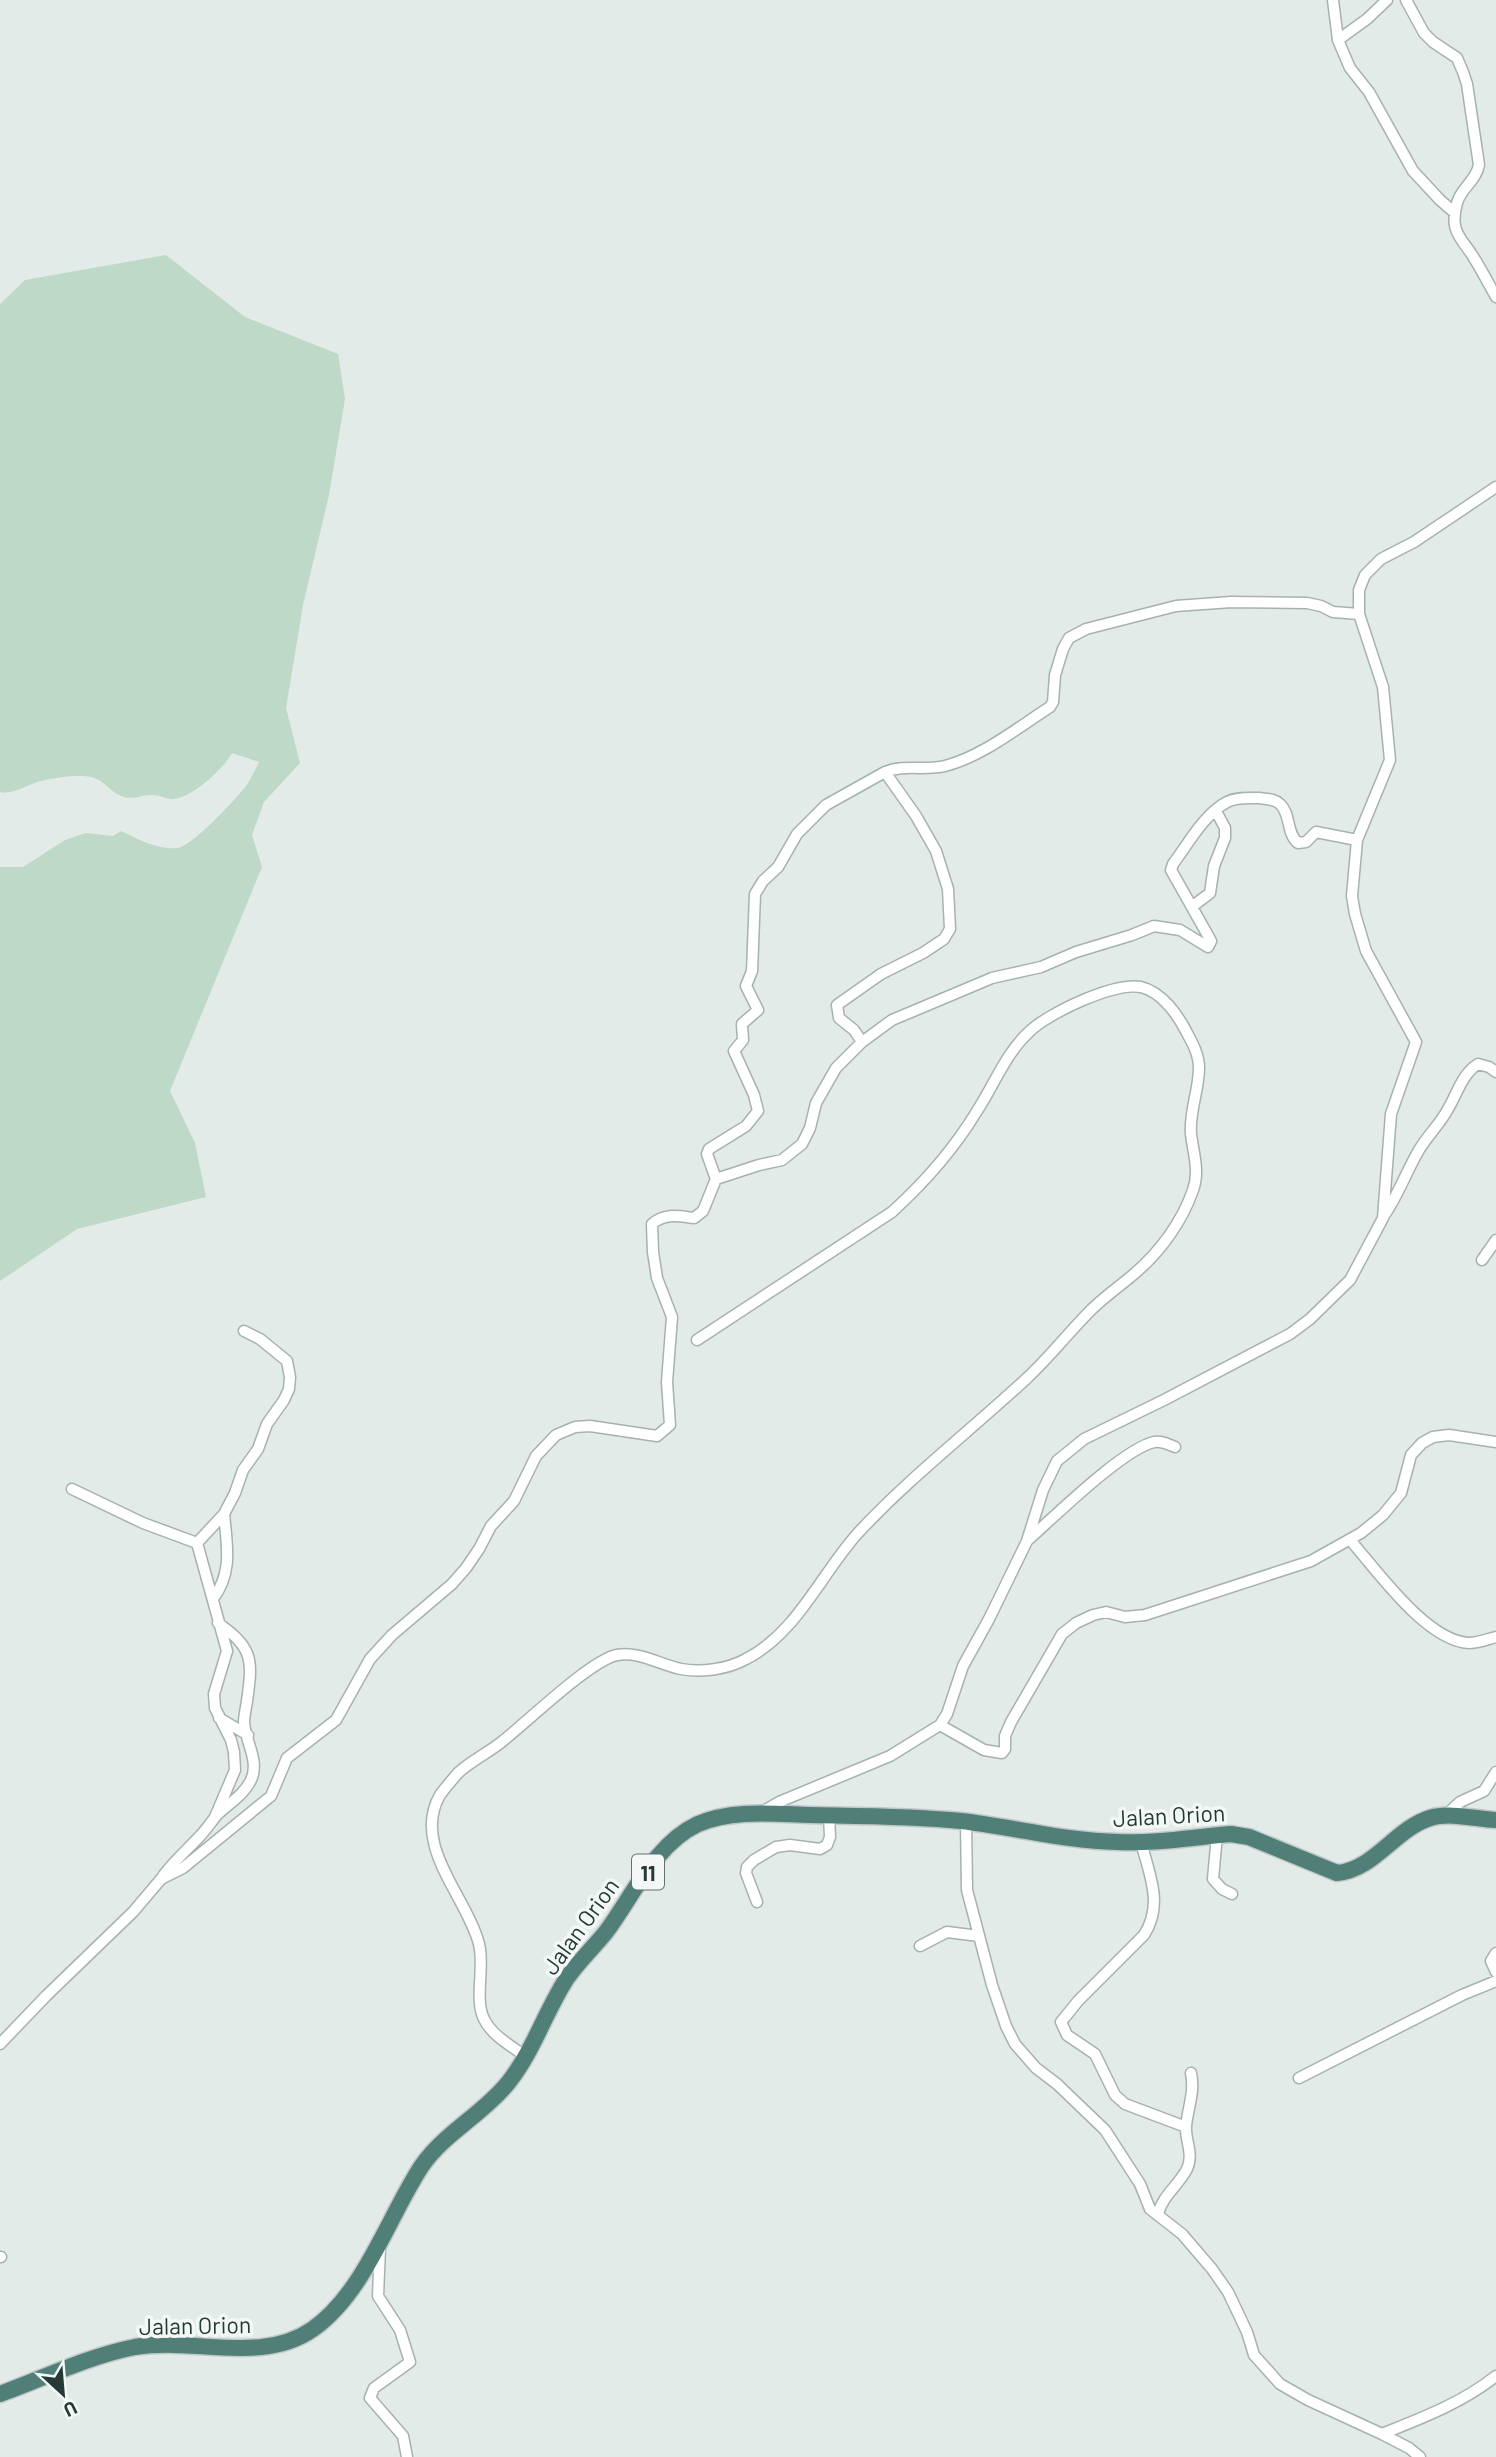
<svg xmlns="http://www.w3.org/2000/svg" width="1496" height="2457" font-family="Barlow,sans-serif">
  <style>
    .green { fill: #bed9c8 }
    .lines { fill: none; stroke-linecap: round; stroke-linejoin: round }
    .minor-casing { stroke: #a6b2af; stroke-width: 13 }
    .trunk-casing { stroke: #c2c8c7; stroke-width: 19 }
    .minor { stroke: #fff; stroke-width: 10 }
    .trunk { stroke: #507f78; stroke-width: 16 }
    .labels { text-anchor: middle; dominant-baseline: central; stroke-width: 7; stroke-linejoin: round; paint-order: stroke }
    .shield { fill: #f3f8f6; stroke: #637370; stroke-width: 2 }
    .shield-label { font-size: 21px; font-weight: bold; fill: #253a36 }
    .street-label { font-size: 23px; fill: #253a36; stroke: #f3f8f6 }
  </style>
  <rect width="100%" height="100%" fill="#e3ebe8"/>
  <path class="green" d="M166,255L245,317L338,354L345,399L329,495L303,605L286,708L300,763L264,802L252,835L262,867L170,1091L195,1143L206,1197L77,1229L0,1281V867H23L65,840L86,833L113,836L121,831C138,839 157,850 178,848C192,846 236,799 246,786C251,779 255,770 259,762L232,753C223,769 193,797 174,799C167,800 161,795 153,795C143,794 132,801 121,796C103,787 103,775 79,776C66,776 53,778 41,781C28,784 14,795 0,792V304L25,280Z"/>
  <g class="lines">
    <g class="minor-casing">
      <path id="minor" d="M1333,0L1338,40L1350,68L1369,92L1413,171L1440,200L1455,213
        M1406,0L1424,33L1433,42L1457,58L1463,72L1467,84L1479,165C1476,181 1461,188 1457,203C1449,232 1461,237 1474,258C1482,271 1489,284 1496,297
        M1338,40L1367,19L1387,0
        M1193,906L1210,893L1214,866L1225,838V828L1216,811
        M862,1042L854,1030L839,1018L837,1005L881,974L923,953L944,939L950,929L948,889L936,851L916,816L885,772
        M716,1179L759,1165L782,1160L802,1144L810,1128L816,1103L836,1068L862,1042L892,1020L992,978L1041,967L1076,952L1132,935L1154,926L1180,930L1208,947L1211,941L1171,870L1173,864C1188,844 1204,814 1227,802C1236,797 1250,798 1259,798C1267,799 1275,799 1280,804C1291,814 1286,833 1298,843L1306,842L1316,832L1357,840
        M1383,1217C1398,1196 1406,1172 1419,1150C1428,1135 1440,1124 1448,1109C1457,1094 1462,1074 1478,1064L1489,1067L1496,1072
        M1482,1260L1496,1240
        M72,1489L143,1523L197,1543L227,1651L214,1694L215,1708L231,1740L234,1752L235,1770L215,1817
        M1028,1540C1054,1517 1123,1449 1154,1442C1162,1441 1168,1444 1175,1447
        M1350,1540C1377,1570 1426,1641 1469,1643C1477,1643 1488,1639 1496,1637
        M197,1543L224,1514L235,1493L243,1470L258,1449L267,1424L284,1400L289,1389L290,1377L287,1361L260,1339L244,1331
        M213,1599C233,1572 227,1546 224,1514
        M219,1718L248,1735
        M940,1725L984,1750L1002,1753L1005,1749V1736L1011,1722L1062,1634L1076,1623L1093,1615L1106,1612L1125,1617L1145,1615L1311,1561L1361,1533L1383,1515L1401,1493L1411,1455L1422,1443L1433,1437L1449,1435L1496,1442
        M762,1812L779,1802L890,1756L940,1725L947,1714L963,1666L989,1619L1027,1541L1043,1490L1057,1461L1084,1439L1164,1400L1290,1334L1310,1319L1350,1280L1383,1218L1391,1114L1416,1042L1366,951L1355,914L1352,896L1357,840L1390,760L1383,687L1359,614V590L1365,575L1381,559L1414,542L1496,487
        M1446,1815L1460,1802L1484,1791L1496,1772
        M966,1821L967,1890L992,1985L1006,2026L1015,2044L1036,2068L1057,2084L1105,2130L1140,2184L1150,2209L1182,2234L1212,2269L1228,2292L1247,2332L1254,2355L1280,2384L1308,2400L1382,2434C1422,2418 1462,2403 1496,2376
        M1217,1835L1213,1879L1222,1889L1232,1894
        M1141,1842C1149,1874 1164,1904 1144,1935L1078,2001L1061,2022L1067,2035L1095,2054L1115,2095L1125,2104L1186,2127
        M163,1876C174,1861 187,1850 200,1836C206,1830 211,1822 217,1815C228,1804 244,1795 251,1780C260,1761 245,1741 244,1722C244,1716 246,1708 247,1701C253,1659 253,1648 218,1623
        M757,1902L746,1873L747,1867L754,1860L776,1847L790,1845L820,1849L827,1845L830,1837L829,1815
        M920,1946L947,1932L979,1936
        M1496,1953L1491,1961L1496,1972
        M0,2044L46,1996L133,1912L161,1879L183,1868L271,1796L287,1758L336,1720L370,1659L392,1635L452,1584L466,1568L479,1549L491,1526L514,1501L536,1456L556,1435L575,1427L590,1426L657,1436L670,1425L667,1382L672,1317L657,1278L653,1252L652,1224C665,1213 678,1216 694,1218L703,1211L716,1179L707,1154L709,1149L746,1126L758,1111L754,1095L734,1051L743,1040L742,1024L758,1010L746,986L752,971L755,894L763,881L778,867L797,834L826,805L885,772C904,764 925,771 945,766C983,756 1017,728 1050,707L1053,702L1055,675L1063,649L1069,638L1086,629L1176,606L1231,602L1307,603L1321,606L1333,612L1359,614
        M526,2057C512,2046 492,2036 484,2019C474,1999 485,1967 479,1944C467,1897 411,1845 440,1795C445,1788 452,1780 458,1773C472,1760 490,1752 504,1740C528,1721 591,1660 617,1655C639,1651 661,1665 681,1669C701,1673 728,1669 746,1659C797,1633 821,1574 858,1533C910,1477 970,1431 1026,1379C1049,1358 1068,1333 1091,1310C1104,1297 1120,1286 1134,1274C1160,1252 1182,1222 1193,1190C1200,1171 1193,1152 1191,1134C1189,1112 1199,1090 1199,1068C1199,1055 1193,1044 1187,1033C1178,1015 1162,992 1141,987C1114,982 1048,1013 1029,1032C1006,1053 994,1085 977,1111C954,1149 925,1182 892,1212L697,1340
        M1299,2078L1462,1995L1496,1981
        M1158,2214C1163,2195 1178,2186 1187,2169C1194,2154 1185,2141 1186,2126C1188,2107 1195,2092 1191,2073
        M380,2248L378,2296L400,2330L410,2362L374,2388L370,2398L403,2436L407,2457
        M0,2257H1
        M1382,2434L1409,2448L1420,2457"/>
    </g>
    <g class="trunk-casing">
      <path id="trunk" d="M0,2394C44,2378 89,2356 135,2347C193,2337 262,2365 313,2329C364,2293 388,2218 421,2167C444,2133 482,2115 508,2083C533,2052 545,2012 567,1978C578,1962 593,1948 606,1932C633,1896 655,1844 698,1824C732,1809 774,1814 810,1815C861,1816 911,1816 961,1821C1013,1827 1065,1841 1118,1842C1155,1844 1194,1837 1231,1834L1249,1837L1337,1873C1374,1870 1395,1829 1430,1818C1450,1812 1476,1819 1496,1820"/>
    </g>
    <use href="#minor" class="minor"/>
    <use href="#trunk" class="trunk"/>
  </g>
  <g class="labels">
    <rect class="shield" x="632" y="1854.5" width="32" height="35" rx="5"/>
    <g class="shield-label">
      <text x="648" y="1872">11</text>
    </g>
    <g class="street-label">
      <text transform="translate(1169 1815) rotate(-3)">Jalan Orion</text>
      <text transform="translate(580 1926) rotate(-54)">Jalan Orion</text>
      <text transform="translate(195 2325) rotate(-1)">Jalan Orion</text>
    </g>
  </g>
  <g transform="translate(63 2394) rotate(154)" stroke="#f3f8f6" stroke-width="5" paint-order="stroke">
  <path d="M0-5L12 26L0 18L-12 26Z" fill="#253a36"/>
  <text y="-10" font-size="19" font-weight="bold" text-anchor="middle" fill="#253a36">U</text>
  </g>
</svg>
